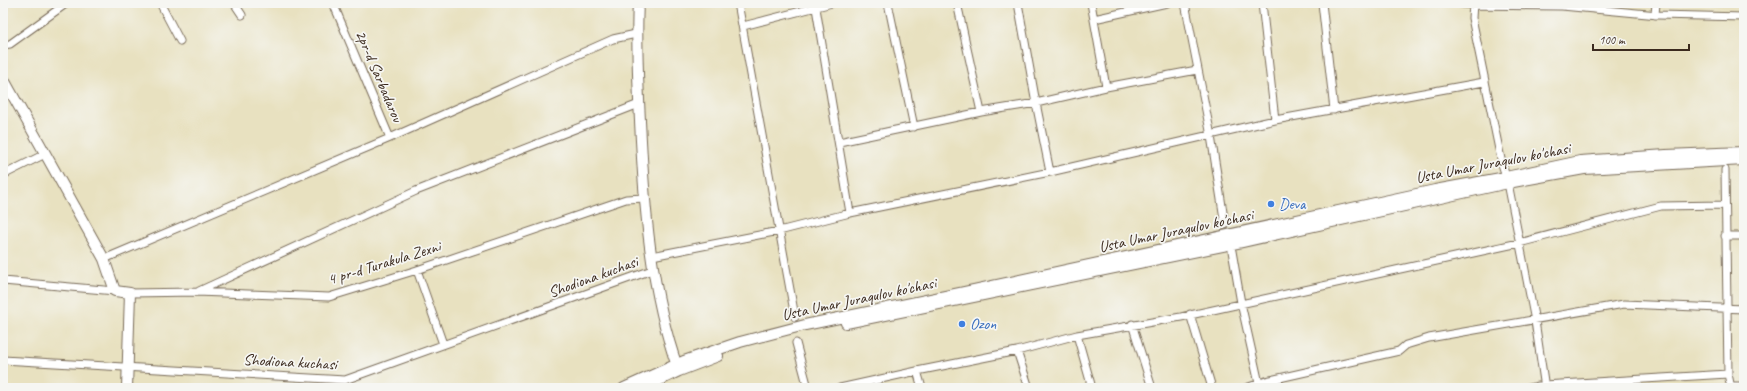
<svg xmlns="http://www.w3.org/2000/svg" width="1747" height="391" font-family="Caveat,sans-serif">
  <style>
    .lines { fill: none; stroke-linecap: round; stroke-linejoin: round }
    .street-casing { stroke: #786a57; stroke-width: 9 }
    .secondary-casing { stroke: #786a57; stroke-width: 12 }
    .street { stroke: #fff; stroke-width: 7 }
    .secondary { stroke: #fff; stroke-width: 10 }
    .shop-dot { fill: #3f7fe0; stroke: #f6f6f2; stroke-width: 1.5 }
    .labels { text-anchor: middle; dominant-baseline: central; stroke-width: 3.5; stroke-linejoin: round; paint-order: stroke }
    .street-label { font-size: 16px; fill: #3b2a1e; stroke: #f6f6f2 }
    .shop-label { font-size: 16px; fill: #366cbe; stroke: #f6f6f2; text-anchor: start }
  </style>
  <rect width="100%" height="100%" fill="#f6f6f2"/>
  <filter id="ink" filterUnits="userSpaceOnUse"><feTurbulence type="fractalNoise" baseFrequency=".025" numOctaves="2"/><feDisplacementMap in="SourceGraphic" scale="8" xChannelSelector="R" yChannelSelector="G"/><feConvolveMatrix kernelMatrix="1 2 1 2 8 2 1 2 1" color-interpolation-filters="sRGB"/></filter>
  <filter id="wash" filterUnits="userSpaceOnUse"><feTurbulence type="fractalNoise" baseFrequency=".012" numOctaves="4" result="noise"/><feDisplacementMap in="SourceGraphic" scale="16" xChannelSelector="R" yChannelSelector="G"/><feGaussianBlur stdDeviation="0.9" result="paint"/><feColorMatrix in="noise" values="0 0 0 0 0 0 0 0 0 0 0 0 0 0 0 0 0 1.4 0 .05"/><feComposite in="paint" operator="in"/></filter>
  <g filter="url(#wash)">
    <rect width="100%" height="100%" fill="#e8e1c0"/>
  </g>
  <g filter="url(#ink)">
    <g class="lines">
      <g class="street-casing">
        <path id="street" d="M160,3L180,41
          M234,3L242,15
          M333,3L390,138
          M738,3L795,317
          M888,3L914,127
          M957,3L981,112
          M1018,3L1036,103L1050,172
          M1091,3L1106,87
          M1185,3L1211,136L1225,225
          M1262,3L1275,120
          M1322,3L1334,110
          M1455,3L1473,5L1562,6L1658,15L1744,17
          M1473,3L1472,18L1502,164L1508,183L1535,321L1545,388
          M816,8L850,213
          M1655,15L1656,3
          M1094,19L1167,3
          M743,26L832,3
          M3,45L10,44L67,3
          M839,142L981,112L1036,103L1106,87L1197,70
          M1725,170L1728,374L1731,388
          M3,175L45,154
          M1725,236H1744
          M1232,251L1241,303L1260,388
          M652,256L779,231L850,213L1050,172L1275,120L1484,82
          M104,259L390,138L613,39L636,34
          M417,270L443,344
          M3,281L115,291
          M199,291L416,191L639,104
          M130,293L197,292L329,297L417,270L626,199L645,198
          M1190,314L1212,388
          M1132,324L1152,388
          M1077,335L1092,388
          M796,343L808,388
          M1017,351L1029,388
          M3,360L345,380L652,270
          M917,371L922,388
          M1731,386H1744
          M840,388L917,371L1017,351L1077,335L1181,317L1519,243L1661,206L1724,205
          M1246,388L1266,381L1399,351L1406,345L1429,338L1624,304L1744,309
          M1529,388L1544,385L1728,374"/>
      </g>
      <g class="secondary-casing">
        <path id="secondary" d="M638,3C636,42 638,82 640,121C644,205 650,290 678,369
          M3,78L104,259L115,291L130,293L127,388
          M846,323L1242,242L1508,183L1584,169L1744,160
          M624,388L684,361L740,342L805,325L960,293L1435,190L1506,177L1580,161L1666,155L1744,152
          M643,388L679,371L718,356"/>
      </g>
      <use href="#street" class="street"/>
      <use href="#secondary" class="secondary"/>
    </g>
  </g>
  <g class="shop-dot">
    <circle cx="1271" cy="204" r="4"/>
    <circle cx="962" cy="324" r="4"/>
  </g>
  <g class="labels">
    <g class="street-label">
      <text transform="translate(379 76) rotate(67)">2pr-d Sarbadarov</text>
      <text transform="translate(1493 163) rotate(-11)">Usta Umar Juraqulov ko'chasi</text>
      <text transform="translate(1176 231) rotate(-12)">Usta Umar Juraqulov ko'chasi</text>
      <text transform="translate(384 263) rotate(-17)">4 pr-d Turakula Zexni</text>
      <text transform="translate(593 277) rotate(-20)">Shodiona kuchasi</text>
      <text transform="translate(859 299) rotate(-12)">Usta Umar Juraqulov ko'chasi</text>
      <text transform="translate(290 362) rotate(3)">Shodiona kuchasi</text>
    </g>
    <g class="shop-label">
      <text x="1279" y="204">Deva</text>
      <text x="970" y="324">Ozon</text>
    </g>
  </g>
  <rect width="1747" height="391" fill="none" stroke="#f6f6f2" stroke-width="16"/>
  <path d="M1593 44v6h96v-6" fill="none" stroke="#3b2a1e" stroke-width="2"/>
  <text x="1599" y="44" font-size="12" fill="#3b2a1e" stroke="#f6f6f2" stroke-width="3" paint-order="stroke">100 m</text>
</svg>
